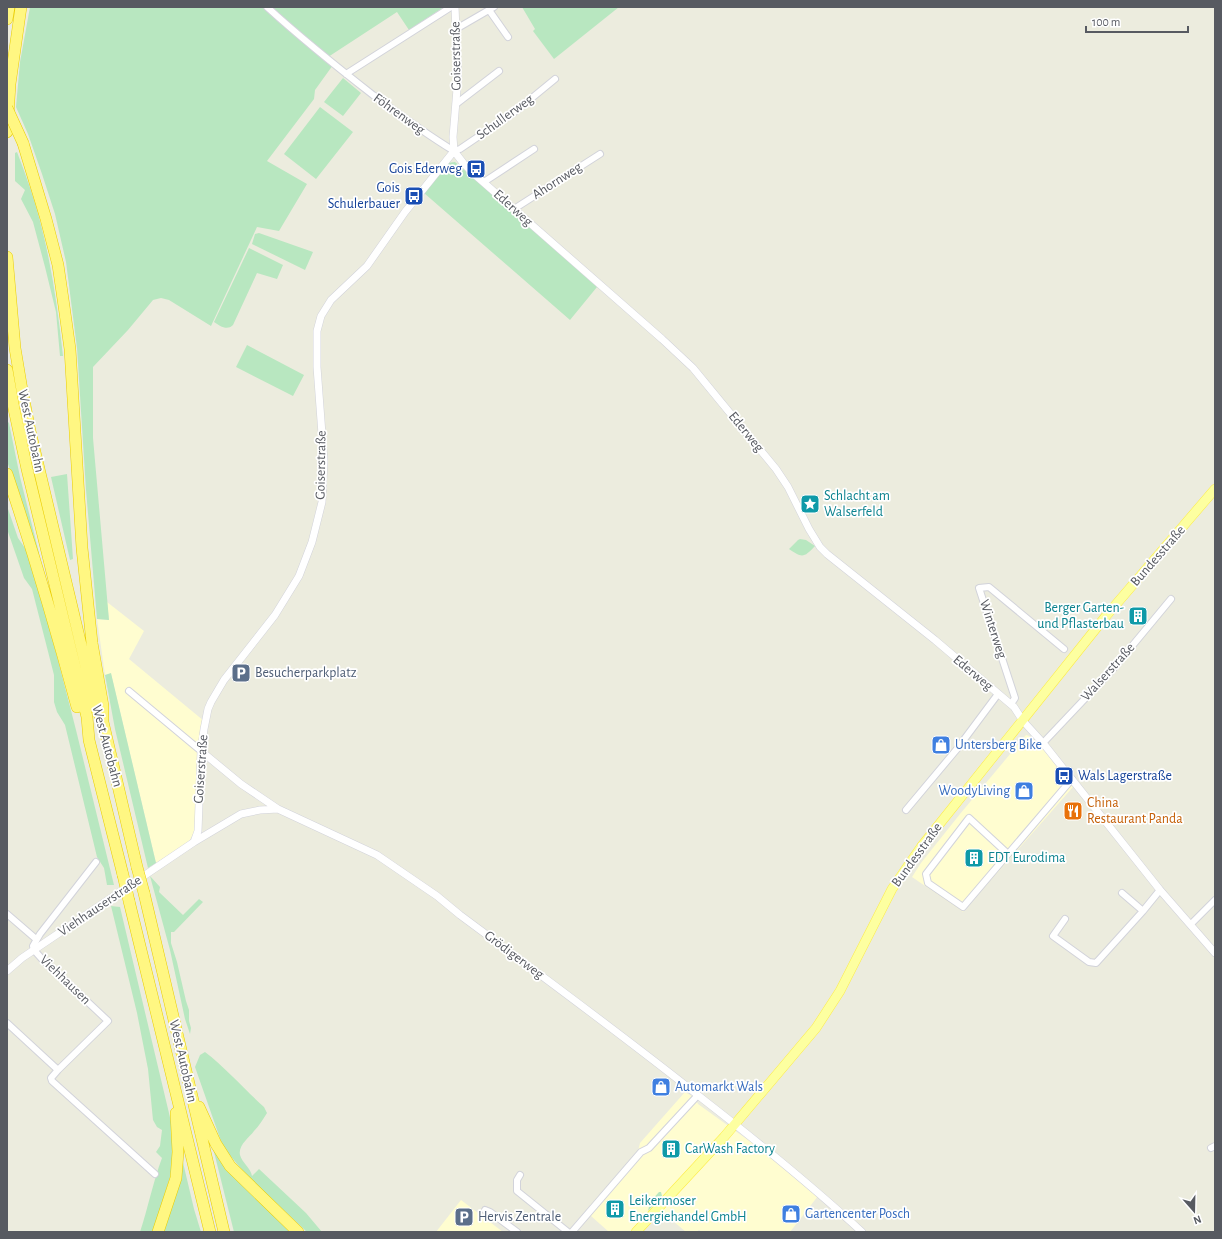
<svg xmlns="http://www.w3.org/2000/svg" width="1222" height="1239" font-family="'Alegreya Sans',sans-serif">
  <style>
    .commercial { fill: #fffdd0 }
    .green { fill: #b8e7c0 }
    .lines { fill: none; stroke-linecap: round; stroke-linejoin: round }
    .minor-casing { stroke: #d2d3da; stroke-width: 8 }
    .tertiary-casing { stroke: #d2d3da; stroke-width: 8 }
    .primary-casing { stroke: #fdec47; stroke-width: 10 }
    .motorway-casing { stroke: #eacd00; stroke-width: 12 }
    .minor { stroke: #fff; stroke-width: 6 }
    .tertiary { stroke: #fff; stroke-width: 7 }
    .primary { stroke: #fdffa0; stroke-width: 9 }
    .motorway { stroke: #fff782; stroke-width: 11 }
    .motorway-bridge-casing { stroke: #eacd00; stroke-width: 12; stroke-linecap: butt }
    .motorway-bridge { stroke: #fff782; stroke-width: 11 }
    .labels { text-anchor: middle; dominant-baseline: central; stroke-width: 3.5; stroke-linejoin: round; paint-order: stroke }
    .street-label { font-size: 14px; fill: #575a61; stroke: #fff }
    .transit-label { font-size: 14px; fill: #164399; stroke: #fff; text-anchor: end }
    .culture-label { font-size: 14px; fill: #0d838f; stroke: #fff; text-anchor: start }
    .service-label { font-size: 14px; fill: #4e5e75; stroke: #fff; text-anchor: start }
    .shop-label { font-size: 14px; fill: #366cbe; stroke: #fff; text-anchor: start }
    .food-label { font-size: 14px; fill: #c56008; stroke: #fff; text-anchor: start }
  </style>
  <rect width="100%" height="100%" fill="#ececde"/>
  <path class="commercial" d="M107,602L144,631L129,659L204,721L195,831L188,843L156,863L111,674L105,675L97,619L109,620Z
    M1026,735L1029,736L1038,743L1073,787L963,912L912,877L921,863L960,814Z
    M685,1092L695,1098L698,1104L759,1148L818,1196L790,1232H702L699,1230L696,1232H686L654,1205L631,1232H609L591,1216L590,1205L638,1151L640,1143Z
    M461,1200L503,1232H436Z"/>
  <path class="green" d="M30,7H444L409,30L397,12L325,59L333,65L315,90L314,99L267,161L307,184L279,231L257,227L211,326L169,300L161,298L153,300L128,330L93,367V438L109,620L97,619L86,490L77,348L66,262L55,214L42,174L28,134L16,107L20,62Z
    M522,7H619L554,59L533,31L535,29Z
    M343,78L361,93L343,116L324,102Z
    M320,107L353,132L316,179L284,154Z
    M17,152C26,175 34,198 40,221C52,266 58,311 63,356H60L56,312L45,267L33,222L21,199L25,190L15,181V153Z
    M455,162L514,213L597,287L570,320L424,193L447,163Z
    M259,233L313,252L305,270L252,244L255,234Z
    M249,248L283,265L277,279L257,273L233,325C227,331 220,326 214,322Z
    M247,345L304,375L293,396L236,367Z
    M7,421L9,423L20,477L39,553L38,554L7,461Z
    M67,474L73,559L70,560L51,477Z
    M7,506L18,538L27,551L51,633L76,730L114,885H107L104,868L97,857L65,725L57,712L54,702V675L32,589L24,578L7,529Z
    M800,539L806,540L815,546C804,558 802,558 789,549L798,540Z
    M111,673L156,863L148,868L115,729L105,675Z
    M150,876L160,887L159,892L183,915L199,899L203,902L174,932H171V943L177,962L186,1001L189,1010V1021L191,1028L190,1034L185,1019L170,950Z
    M111,906L120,907L173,1130L174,1154L170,1177L153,1232H140C148,1208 153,1182 162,1158L156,1152L160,1146L162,1130L157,1127L153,1120L148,1069L137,1013Z
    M205,1052C226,1068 244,1089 264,1107L267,1113C263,1119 259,1126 254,1131C249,1138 238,1145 240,1155C242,1163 251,1168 252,1176L259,1169L306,1213L322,1232H307L248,1177L228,1153L222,1144L195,1067L200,1055Z
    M213,1148L294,1232H234Z
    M181,1154L194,1209L201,1232H162Z
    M659,1192H661L662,1196L648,1211L650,1202Z"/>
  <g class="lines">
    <g class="minor-casing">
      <path id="minor" d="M267,7C301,38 337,67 373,95C400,115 426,134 454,151L460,149L516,111L555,79
        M489,10L508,37
        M456,29L494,7
        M346,74L451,7
        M456,104L499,71
        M484,182L534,149
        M514,209L600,154
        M129,691L201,751
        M1011,704L1015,698L979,588L989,587L1064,649
        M1043,743L1113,669L1171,599
        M906,810L957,749L998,694
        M1008,854L969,818L926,874L928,883L963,907L1072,779
        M1122,893L1143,911
        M7,914L36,939
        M1065,919L1053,936L1089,962L1096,963L1143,911L1160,890
        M1191,924L1215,900
        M7,1023L58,1070L51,1078L52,1081L155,1174
        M58,1070L108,1021L42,959L34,950L33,946L40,934L96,862
        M1211,1148L1215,1146
        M520,1175L517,1180V1191L568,1232
        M485,1210L490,1212L517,1232
        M572,1232L641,1152L649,1148L698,1095"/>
    </g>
    <g class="tertiary-casing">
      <path id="tertiary" d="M454,151L464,164L474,174L662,339L693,368L776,469L788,487L809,529L820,547L827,554L935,640L1014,707L1023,721L1043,743L1160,890L1215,953
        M201,751L241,784L278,809
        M194,842L198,831L201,751L204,729L208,709L211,702L224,680L275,615L299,576L312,542L322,502L324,461L317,367V331L321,316L331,300L367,266L405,212L454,151L453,137L458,77L455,7
        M7,971L22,958L194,842L241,814L260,810L278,809L377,855L437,896L460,915C542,976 624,1036 704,1100C758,1142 811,1185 862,1232"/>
    </g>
    <g class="primary-casing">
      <path id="primary" d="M636,1232L724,1137L816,1028L840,991L892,889L921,847L1106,616L1215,489"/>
    </g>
    <g class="motorway-casing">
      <path id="motorway" d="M7,19L9,7
        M7,132L10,84L21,7
        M23,143L46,219L58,265L64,306L70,349L82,548L92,643L103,706V719
        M7,257L15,348L22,390L30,431L96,708L103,722L137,867
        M7,370L14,409L27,469L87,717L89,740L123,875
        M7,474C33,551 56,629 77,707
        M144,893L224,1232
        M129,901L210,1232
        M199,1107L216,1144L230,1166L298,1232
        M158,1232L176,1178L178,1152L176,1113"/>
    </g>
    <use href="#minor" class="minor"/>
    <use href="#tertiary" class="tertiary"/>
    <use href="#primary" class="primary"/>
    <use href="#motorway" class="motorway"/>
    <g class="motorway-bridge-casing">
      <path id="motorway-bridge" d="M7,108L23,143
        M137,867L144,893
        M123,875L129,901"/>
    </g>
    <use href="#motorway-bridge" class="motorway-bridge"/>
  </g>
  <defs>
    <g id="bus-square" transform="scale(1)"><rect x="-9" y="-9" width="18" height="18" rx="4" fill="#1a4fb4" stroke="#fff"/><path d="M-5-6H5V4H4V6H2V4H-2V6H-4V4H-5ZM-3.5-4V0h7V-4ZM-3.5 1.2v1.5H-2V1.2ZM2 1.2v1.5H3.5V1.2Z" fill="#fff"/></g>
    <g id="sight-square" transform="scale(1)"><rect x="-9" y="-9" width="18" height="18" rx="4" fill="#0f9aa8" stroke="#fff"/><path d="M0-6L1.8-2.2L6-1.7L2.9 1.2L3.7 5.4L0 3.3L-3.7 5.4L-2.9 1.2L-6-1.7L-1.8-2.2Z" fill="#fff"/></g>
    <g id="building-square" transform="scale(1)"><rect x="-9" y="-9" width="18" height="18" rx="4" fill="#0f9aa8" stroke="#fff"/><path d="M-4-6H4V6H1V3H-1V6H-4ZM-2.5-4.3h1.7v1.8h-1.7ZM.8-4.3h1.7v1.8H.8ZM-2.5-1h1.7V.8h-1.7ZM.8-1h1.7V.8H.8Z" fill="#fff"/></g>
    <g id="parking-square" transform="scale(1)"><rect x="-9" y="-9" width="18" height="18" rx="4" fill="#5c6f8a" stroke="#fff"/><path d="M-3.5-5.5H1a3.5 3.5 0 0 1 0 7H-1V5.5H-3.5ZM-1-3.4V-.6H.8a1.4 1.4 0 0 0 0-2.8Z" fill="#fff"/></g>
    <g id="shop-square" transform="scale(1)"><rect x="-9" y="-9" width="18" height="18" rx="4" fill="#3f7fe0" stroke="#fff"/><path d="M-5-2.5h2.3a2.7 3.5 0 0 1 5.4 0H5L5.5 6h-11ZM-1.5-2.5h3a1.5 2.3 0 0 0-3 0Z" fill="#fff"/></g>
    <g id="restaurant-square" transform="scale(1)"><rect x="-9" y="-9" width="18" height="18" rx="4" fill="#e8710a" stroke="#fff"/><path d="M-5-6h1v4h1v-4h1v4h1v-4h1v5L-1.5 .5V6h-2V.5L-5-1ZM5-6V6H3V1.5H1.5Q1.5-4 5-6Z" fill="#fff"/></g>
  </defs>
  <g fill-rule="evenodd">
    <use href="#bus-square" x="476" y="169"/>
    <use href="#bus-square" x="414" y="196"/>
    <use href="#sight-square" x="810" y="504"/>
    <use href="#building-square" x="1138" y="616"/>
    <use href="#parking-square" x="241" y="673"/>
    <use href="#shop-square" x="941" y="745"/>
    <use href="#bus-square" x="1064" y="776"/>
    <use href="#shop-square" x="1024" y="791"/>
    <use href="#restaurant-square" x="1073" y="811"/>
    <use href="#building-square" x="974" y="858"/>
    <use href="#shop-square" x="661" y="1087"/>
    <use href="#building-square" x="671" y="1149"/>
    <use href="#building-square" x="615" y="1209"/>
    <use href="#shop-square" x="791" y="1214"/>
    <use href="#parking-square" x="464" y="1217"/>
  </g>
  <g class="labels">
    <g class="street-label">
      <text transform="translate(456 56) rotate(-91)">Goiserstraße</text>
      <text transform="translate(399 114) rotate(36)">Föhrenweg</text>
      <text transform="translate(505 117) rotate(-36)">Schullerweg</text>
      <text transform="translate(557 181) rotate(-33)">Ahornweg</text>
      <text transform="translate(513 208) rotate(42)">Ederweg</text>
      <text transform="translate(31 431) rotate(78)">West Autobahn</text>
      <text transform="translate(746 432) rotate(51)">Ederweg</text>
      <text transform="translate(321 465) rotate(-89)">Goiserstraße</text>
      <text transform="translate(1158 556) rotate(-49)">Bundesstraße</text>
      <text transform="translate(993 629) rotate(72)">Winterweg</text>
      <text transform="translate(1108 672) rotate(-48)">Walserstraße</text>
      <text transform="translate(973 673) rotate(40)">Ederweg</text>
      <text transform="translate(107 746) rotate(75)">West Autobahn</text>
      <text transform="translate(201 769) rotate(-86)">Goiserstraße</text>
      <text transform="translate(917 855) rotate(-54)">Bundesstraße</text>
      <text transform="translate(100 906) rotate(-34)">Viehhauserstraße</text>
      <text transform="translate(514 955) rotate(37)">Grödigerweg</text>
      <text transform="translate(65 980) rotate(44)">Viehhausen</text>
      <text transform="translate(183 1061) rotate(77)">West Autobahn</text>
    </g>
    <g class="transit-label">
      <text x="462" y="169">Gois Ederweg</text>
      <text x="400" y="188">Gois<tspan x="400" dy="16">Schulerbauer</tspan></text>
      <text x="1078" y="776" text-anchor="start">Wals Lagerstraße</text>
    </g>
    <g class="culture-label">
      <text x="824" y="496">Schlacht am<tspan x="824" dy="16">Walserfeld</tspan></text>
      <text x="1124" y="608" text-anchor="end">Berger Garten-<tspan x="1124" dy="16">und Pflasterbau</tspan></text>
      <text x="988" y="858">EDT Eurodima</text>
      <text x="685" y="1149">CarWash Factory</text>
      <text x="629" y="1201">Leikermoser<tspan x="629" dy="16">Energiehandel GmbH</tspan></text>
    </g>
    <g class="service-label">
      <text x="255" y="673">Besucherparkplatz</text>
      <text x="478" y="1217">Hervis Zentrale</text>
    </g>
    <g class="shop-label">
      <text x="955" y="745">Untersberg Bike</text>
      <text x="1010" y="791" text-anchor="end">WoodyLiving</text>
      <text x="675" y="1087">Automarkt Wals</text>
      <text x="805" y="1214">Gartencenter Posch</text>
    </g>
    <g class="food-label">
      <text x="1087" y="803">China<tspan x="1087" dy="16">Restaurant Panda</tspan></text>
    </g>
  </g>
  <rect width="1222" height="1239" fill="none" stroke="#575a61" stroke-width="16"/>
  <g transform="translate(1194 1211) rotate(160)" stroke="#ffffff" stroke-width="3" paint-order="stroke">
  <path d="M0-3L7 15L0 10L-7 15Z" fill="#575a61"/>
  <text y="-6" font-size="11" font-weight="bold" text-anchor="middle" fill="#575a61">N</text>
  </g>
  <path d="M1086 26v6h102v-6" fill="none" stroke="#575a61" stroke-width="2"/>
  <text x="1092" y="26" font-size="12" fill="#575a61" stroke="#ffffff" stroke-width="3" paint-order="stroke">100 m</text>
</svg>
